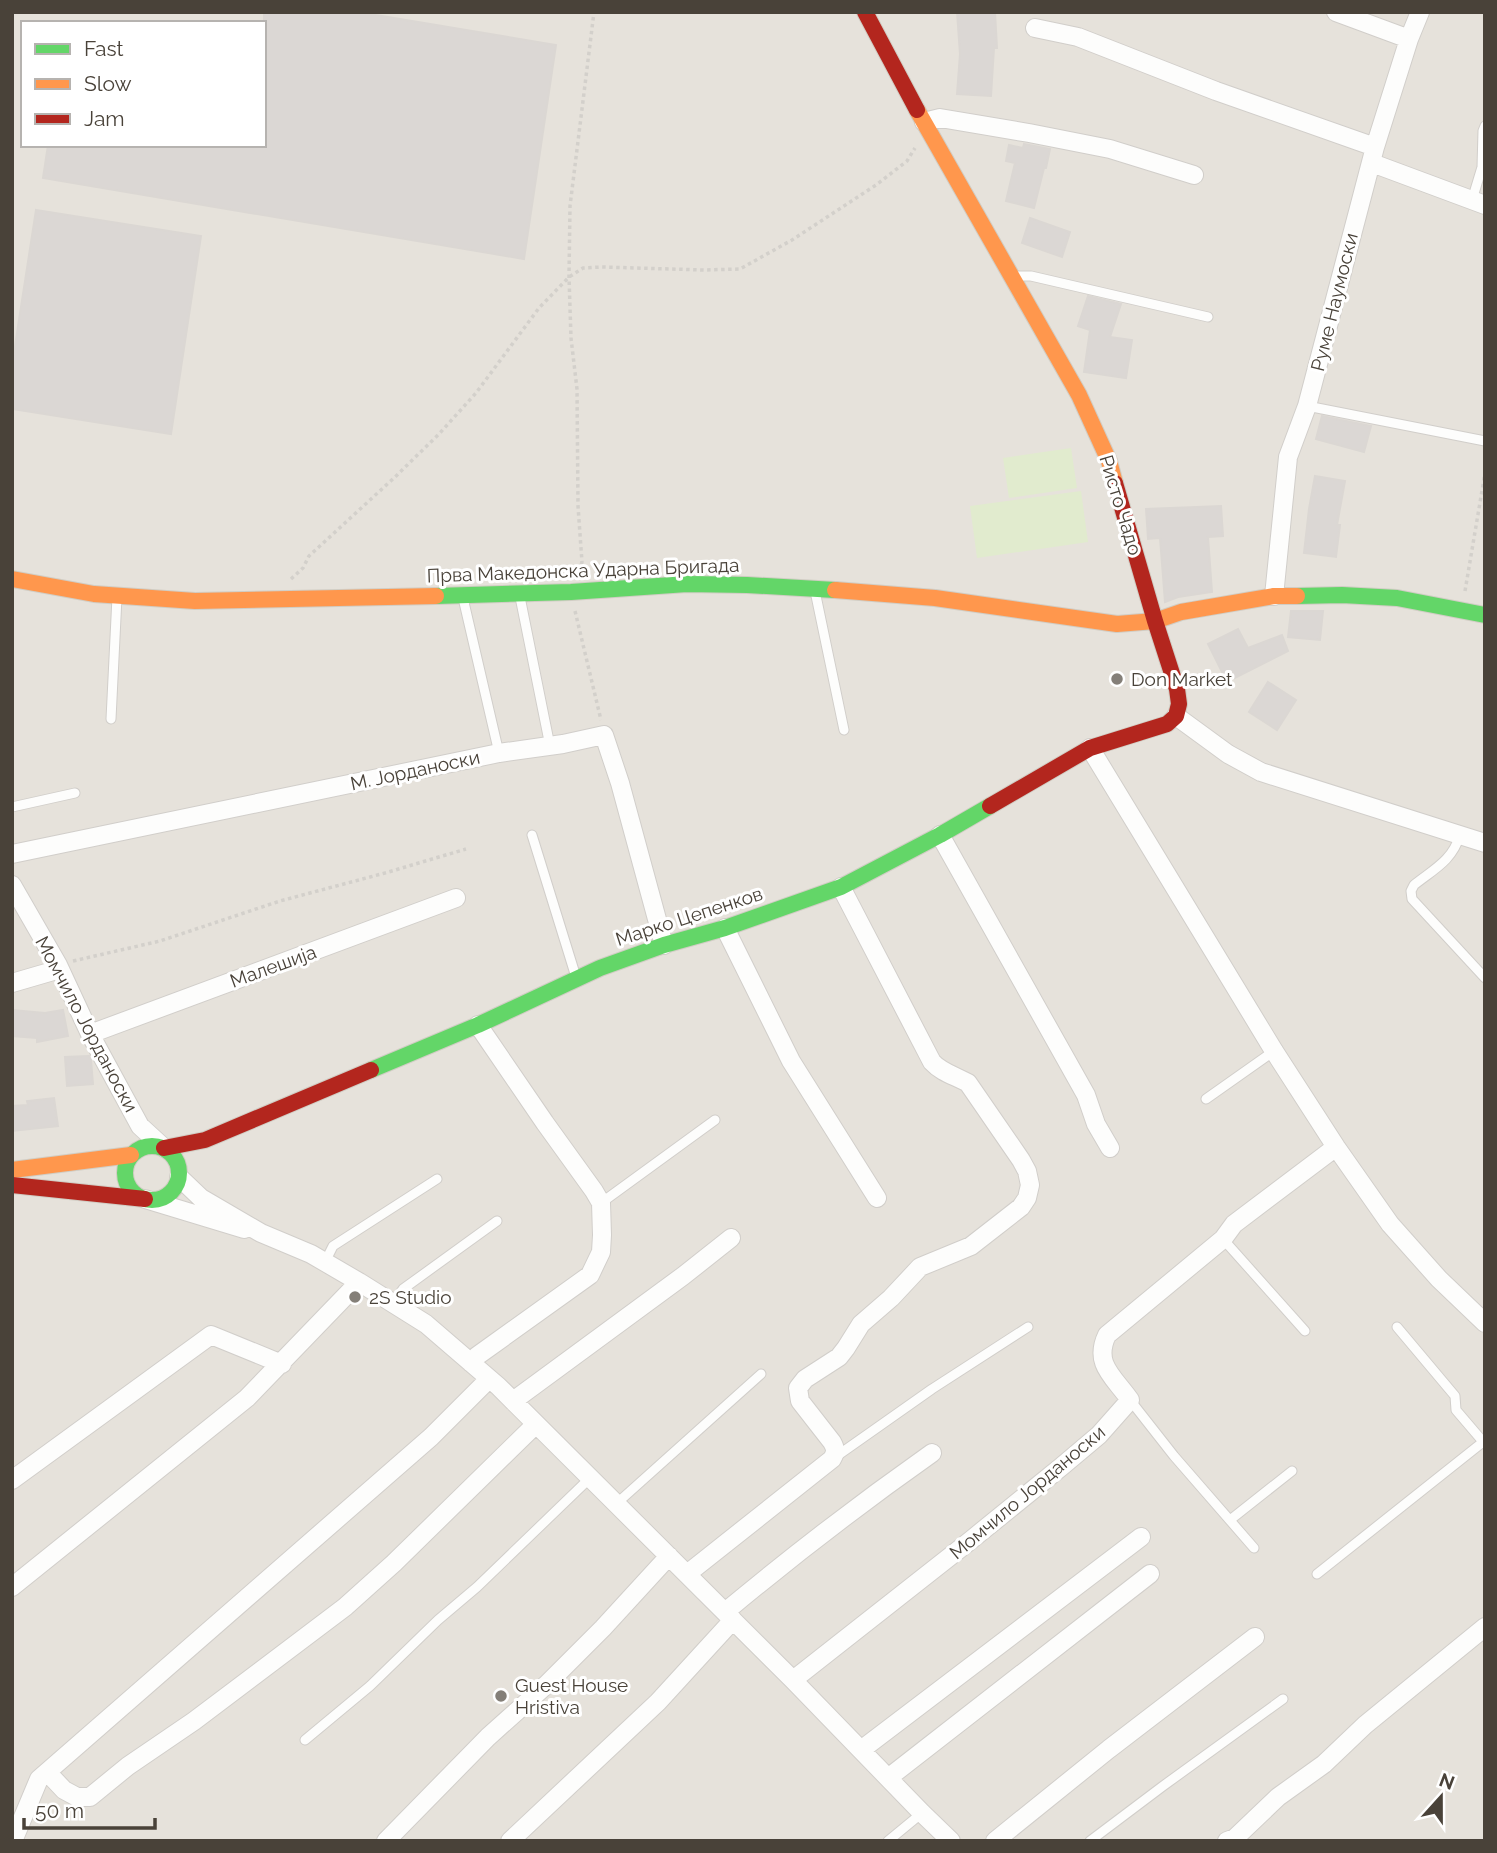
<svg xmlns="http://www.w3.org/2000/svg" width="1497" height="1853" font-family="Raleway,sans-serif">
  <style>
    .residential { fill: #e6e2db; fill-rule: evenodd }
    .green { fill: #e1ebce }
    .building { fill: #dbd7d4; stroke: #dbd7d3; stroke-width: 2 }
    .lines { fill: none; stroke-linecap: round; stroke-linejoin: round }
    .lane-casing { stroke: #d1ceca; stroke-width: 11 }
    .street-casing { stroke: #d1ceca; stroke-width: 20 }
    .fast-casing { stroke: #d1cdc4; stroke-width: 18 }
    .slow-casing { stroke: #d1cdc4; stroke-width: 18 }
    .jam-casing { stroke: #d1cdc4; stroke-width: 18 }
    .path { stroke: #d3d0cb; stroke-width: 3.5; stroke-dasharray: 3.5 3.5; stroke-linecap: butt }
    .lane { stroke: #fdfdfc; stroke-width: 9 }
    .street { stroke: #fdfdfc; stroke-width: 18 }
    .fast { stroke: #63d668; stroke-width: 16 }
    .slow { stroke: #ff974d; stroke-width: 16 }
    .jam { stroke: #b3261e; stroke-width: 16 }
    .poi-dot { fill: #847f78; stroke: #fff; stroke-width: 2.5 }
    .labels { text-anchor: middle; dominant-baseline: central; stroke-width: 6; stroke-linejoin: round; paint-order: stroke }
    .street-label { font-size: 19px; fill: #494239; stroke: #fff }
    .poi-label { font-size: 19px; fill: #494239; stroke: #fff; text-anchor: start }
  </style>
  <rect width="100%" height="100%" fill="#f3f0ed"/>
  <path class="residential" d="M12,12H1485V1841H12ZM23,23H264V145H23Z"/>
  <path class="green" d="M1071,448L1077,488L1009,498L1003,458Z
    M1081,491L1088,542L977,558L970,506Z"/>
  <path class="building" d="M264,12H358L556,45L524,259L43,178L48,145H264Z
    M957,12H995L997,48H994L991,96L957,94L960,54Z
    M1024,144L1050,149L1046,168H1044L1034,208L1006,201L1015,163L1006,161L1009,145L1023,148Z
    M36,210L201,236L171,434L12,409V365Z
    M1030,218L1070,232L1062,257L1022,243Z
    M1088,296L1121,304L1110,337L1132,340L1126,378L1084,372L1090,330L1078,326Z
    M1322,416L1371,426L1364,452L1316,439Z
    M1315,476L1345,481L1337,525H1340L1336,557L1304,553L1309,509Z
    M1221,506L1223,536L1208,537L1212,592L1178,597L1165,602L1160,538L1148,539L1146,509Z
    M1291,611H1323L1320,640L1288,637Z
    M1238,629L1248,648L1282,635L1288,651L1227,682L1208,644Z
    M1268,682L1296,700L1277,730L1249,712Z
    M12,1010L45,1013L63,1010L68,1036L37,1042V1038L12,1036Z
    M89,1056L91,1060L93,1084L67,1086L65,1057Z
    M54,1098L58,1126L12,1131V1106L28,1105L27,1101Z"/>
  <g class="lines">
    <g class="lane-casing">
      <path id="lane" d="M1472,200L1482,167L1483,131L1485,126
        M1017,276H1031L1208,317
        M1307,406L1485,441
        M815,591L844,730
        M520,597L550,746
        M463,598L499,753
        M111,719L117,597
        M12,807L75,793
        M532,835L576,977
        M1460,835C1452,861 1434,869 1414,885L1411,891L1412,899L1485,978
        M1206,1099L1274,1051
        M601,1203L715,1120
        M1223,1239L1305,1331
        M325,1262L333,1246L437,1179
        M393,1303L403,1289L497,1221
        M1397,1327L1455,1396L1456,1410L1485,1444
        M1130,1400L1174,1456L1254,1548
        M834,1458L932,1389L1028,1327
        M616,1504L761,1374
        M1230,1520L1292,1471
        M1317,1574L1483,1442
        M305,1740L370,1686L438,1620L477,1587L590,1478
        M888,1841L922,1813
        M1090,1841L1163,1786L1283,1699"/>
    </g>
    <g class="street-casing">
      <path id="street" d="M1336,12L1409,39
        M1035,28L1078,37L1216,91L1375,147
        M924,122L940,118L1029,133L1110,149L1194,175
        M1372,163L1485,205
        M1274,596L1288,457L1307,406L1375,147L1409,39L1420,12
        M1176,716L1228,754L1261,772L1485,843
        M1090,748L1274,1051L1336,1147L1390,1224L1439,1279L1485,1323
        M940,835L1086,1095L1096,1124L1110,1148
        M12,854L499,753L563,744L604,735L620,783L664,945
        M12,885L58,965L90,1034L140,1126L164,1148
        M725,928L791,1061L877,1198
        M12,983L60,969
        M90,1034L456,898
        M179,1177L201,1198L261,1233L311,1254L359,1282L426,1324L498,1386L793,1680L922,1813L951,1841
        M145,1199L244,1229
        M471,1363L477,1356L590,1275L601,1252L602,1235L601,1203L594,1191L545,1123L478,1025
        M513,1401L683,1276L731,1238
        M12,1480L211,1335L282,1364
        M687,1574L832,1459C836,1452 836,1449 832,1442L800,1401L798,1388L805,1379L839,1357L846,1348L861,1324L891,1298L920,1267L971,1246L1021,1207L1027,1198L1030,1185L1027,1171L1021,1160L968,1083C956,1076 942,1073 932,1062L841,887
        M12,1587L247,1398L359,1282
        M725,1612C791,1557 861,1503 932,1453
        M793,1680L971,1540L1061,1467L1099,1435L1130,1400C1114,1377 1093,1364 1107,1335L1223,1239L1234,1224L1336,1147
        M861,1750L1141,1537
        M47,1772L64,1790L77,1797H90L128,1766L194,1721L345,1607L394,1563L536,1424
        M888,1778L1150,1574
        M13,1841L39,1779L431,1437L489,1379
        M386,1841L488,1737L546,1685L603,1628L669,1556
        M510,1841L658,1702L733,1620
        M995,1841L1109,1749L1255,1637
        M1227,1841L1235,1838L1278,1797L1324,1764L1365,1725L1485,1627"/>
    </g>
    <g class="fast-casing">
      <path id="fast" d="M436,596L571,592L687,584L747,585L835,590
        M1297,596L1342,595L1397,598L1485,615
        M371,1070L478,1025L600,968L664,945L725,928L841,887L940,835L990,806
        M125 1173a27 27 0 1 1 54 0a27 27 0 1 1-54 0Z"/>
    </g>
    <g class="slow-casing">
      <path id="slow" d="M917,110L1079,395L1109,461L1115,483
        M12,579L94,594L195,601L436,596
        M835,590L935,598L1117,624L1155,621L1181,612L1274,596H1297
        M12,1170L131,1155"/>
    </g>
    <g class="jam-casing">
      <path id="jam" d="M865,12L917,110
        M990,806L1090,748L1167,724L1176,716L1179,704L1177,689L1155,621L1115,483
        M164,1148L205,1140L371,1070
        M12,1185L145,1199"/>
    </g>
    <path class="path" d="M579,571L582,562L578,506L577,389L571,338L569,277L570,206L594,12
      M291,579L303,568L309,556L395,477L439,434L476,393L539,308L569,277L583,268L602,267L704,270L740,269L792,240L876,185L907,161L915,148
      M1465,591L1485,473
      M575,611L601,720
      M73,961L160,941L280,901L385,873L466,849"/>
    <use href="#lane" class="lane"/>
    <use href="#street" class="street"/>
    <use href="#fast" class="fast"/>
    <use href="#slow" class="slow"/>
    <use href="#jam" class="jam"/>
  </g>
  <g class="poi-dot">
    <circle cx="1117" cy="679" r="7"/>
    <circle cx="355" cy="1297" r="7"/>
    <circle cx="501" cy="1696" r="7"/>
  </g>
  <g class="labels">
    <g class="street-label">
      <text transform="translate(1334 302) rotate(-76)">Руме Наумоски</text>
      <text transform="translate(1121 505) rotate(73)">Ристо Чадо</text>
      <text transform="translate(583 570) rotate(-2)">Прва Македонска Ударна Бригада</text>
      <text transform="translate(415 770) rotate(-12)">М. Јорданоски</text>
      <text transform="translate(689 916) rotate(-18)">Марко Цепенков</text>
      <text transform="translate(273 966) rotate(-20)">Малешија</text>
      <text transform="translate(87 1024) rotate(62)">Момчило Јорданоски</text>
      <text transform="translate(1027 1492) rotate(-40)">Момчило Јорданоски</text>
    </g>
    <g class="poi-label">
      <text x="1131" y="679">Don Market</text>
      <text x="369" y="1297">2S Studio</text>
      <text x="515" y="1685">Guest House<tspan x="515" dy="22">Hristiva</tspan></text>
    </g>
  </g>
  <rect width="1497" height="1853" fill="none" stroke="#494239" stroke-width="28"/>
  <rect x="21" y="21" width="245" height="126" fill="#ffffff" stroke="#b6b3b0" stroke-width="2"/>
  <rect x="35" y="44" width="35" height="10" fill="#63d668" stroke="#b6b3b0" stroke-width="2"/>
  <text x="84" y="56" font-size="21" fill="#494239">Fast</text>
  <rect x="35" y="79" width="35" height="10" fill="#ff974d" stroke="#b6b3b0" stroke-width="2"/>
  <text x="84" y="91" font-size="21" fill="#494239">Slow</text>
  <rect x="35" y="114" width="35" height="10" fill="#b3261e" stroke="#b6b3b0" stroke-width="2"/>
  <text x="84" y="126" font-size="21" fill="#494239">Jam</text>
  <g transform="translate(1441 1797) rotate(21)" stroke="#ffffff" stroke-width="5" paint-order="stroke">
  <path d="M0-5L12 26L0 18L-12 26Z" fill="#494239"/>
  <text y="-10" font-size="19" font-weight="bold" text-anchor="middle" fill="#494239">N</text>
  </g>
  <path d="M24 1818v10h131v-10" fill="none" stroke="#494239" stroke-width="3.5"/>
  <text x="35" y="1818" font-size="21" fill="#494239" stroke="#ffffff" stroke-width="5" paint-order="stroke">50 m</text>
</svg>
